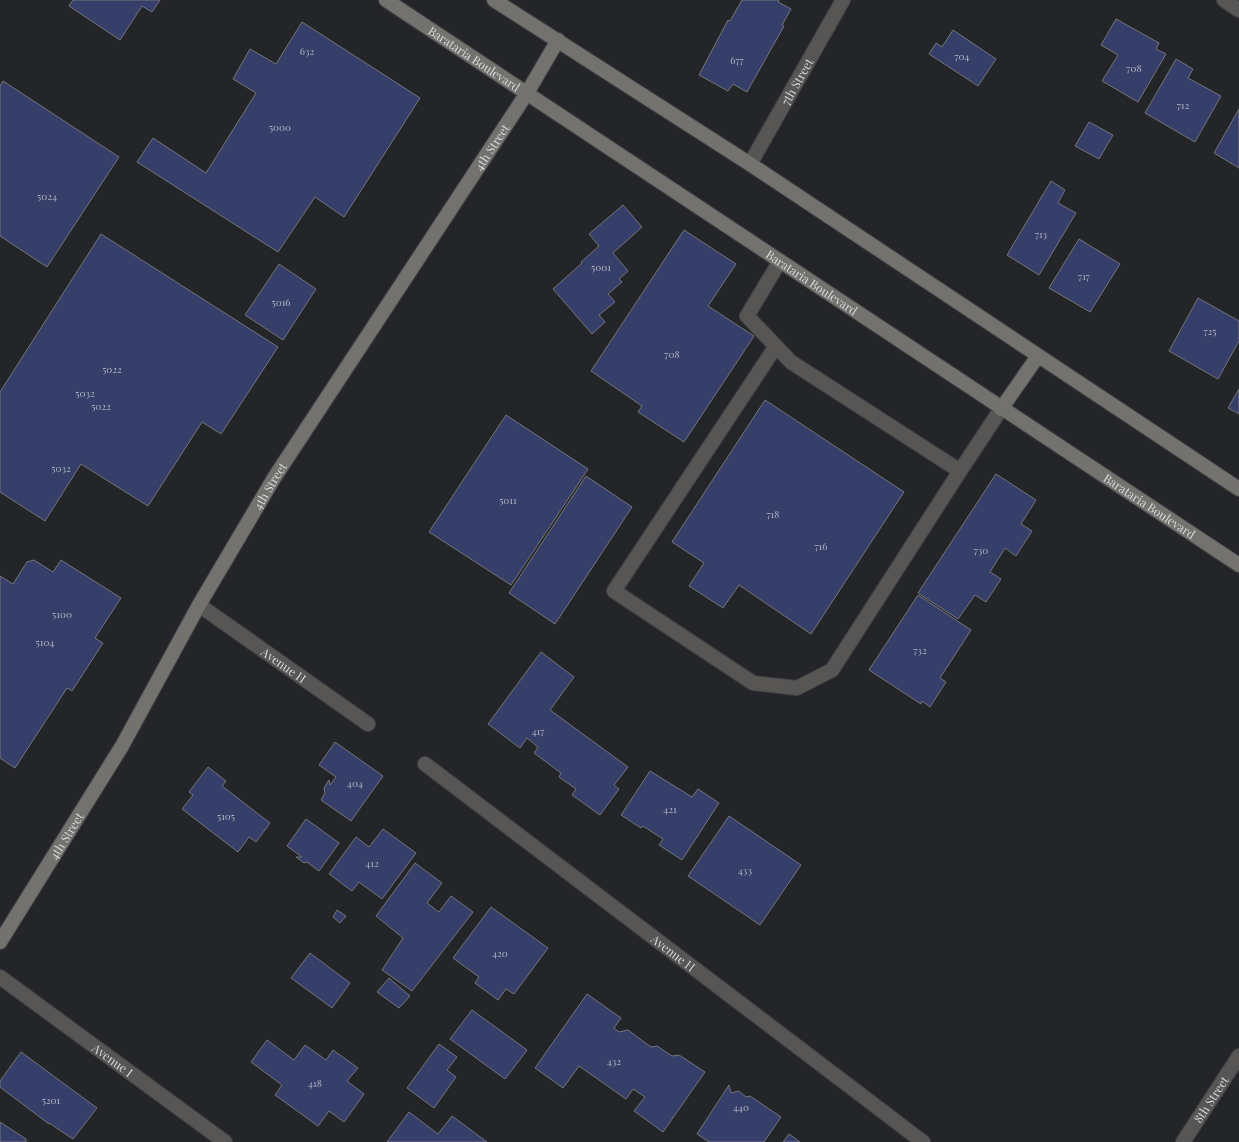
<svg xmlns="http://www.w3.org/2000/svg" width="1239" height="1142" font-family="'Playfair Display',serif">
  <style>
    .building { fill: #363f6a; stroke: #75767a }
    .lines { fill: none; stroke-linecap: round; stroke-linejoin: round }
    .service-casing { stroke: #414245; stroke-width: 16 }
    .minor-casing { stroke: #414245; stroke-width: 16 }
    .tertiary-casing { stroke: #414245; stroke-width: 16 }
    .secondary-casing { stroke: #414245; stroke-width: 16 }
    .service { stroke: #575655; stroke-width: 14 }
    .minor { stroke: #575655; stroke-width: 14 }
    .tertiary { stroke: #575655; stroke-width: 14 }
    .secondary { stroke: #73726f; stroke-width: 14 }
    .labels { text-anchor: middle; dominant-baseline: central; stroke-width: 4; stroke-linejoin: round; paint-order: stroke }
    .number-label { font-size: 10px; fill: #b1b3c0 }
    .street-label { font-size: 12px; fill: #dadadd; stroke: #0d0e0f }
  </style>
  <rect width="100%" height="100%" fill="#242528"/>
  <path class="building" d="M73,0H160L152,12L142,6L120,40L69,6Z
    M742,0H779L778,2L791,9L782,25L784,26L747,92L733,84L728,91L699,75L728,20L730,21Z
    M1116,19L1159,43L1156,49L1166,54L1138,102L1102,81L1118,55L1101,45Z
    M302,22L420,98L344,217L315,197L278,252L137,162L153,138L206,173L256,93L233,79L250,49L276,64Z
    M953,30L996,59L978,86L929,54L936,43L942,47Z
    M1176,59L1193,69L1188,78L1221,96L1195,142L1145,113Z
    M3,81L119,157L47,267L0,236V86Z
    M1239,109V168L1214,153Z
    M1089,122L1113,135L1099,159L1075,146Z
    M1051,181L1065,190L1058,203L1076,213L1039,275L1007,255Z
    M623,205L642,227L613,253L628,271L619,279L622,282L608,294L615,302L599,315L605,322L592,334L553,289L582,263L581,262L599,246L589,234Z
    M684,230L736,264L708,306L754,336L684,442L638,412L642,406L591,371Z
    M101,234L278,347L221,434L202,422L148,506L81,464L45,521L0,492V392Z
    M1079,239L1120,264L1090,312L1049,288Z
    M279,264L316,289L283,340L245,315Z
    M1198,298L1239,321V341L1218,379L1169,351Z
    M1239,389V414L1228,408Z
    M765,400L904,492L811,634L739,585L723,608L689,586L704,563L672,542Z
    M506,415L588,469L511,585L429,532Z
    M996,474L1036,500L1021,524L1032,531L1016,556L1005,548L990,572L1001,579L986,602L975,595L958,619L918,593Z
    M586,476L632,507L555,624L509,593Z
    M34,560L53,572L61,560L121,598L95,638L103,643L72,691L67,688L15,768L0,758V576L13,584L27,562Z
    M918,595L971,630L940,678L946,682L930,707L922,701L921,704L869,670Z
    M541,652L574,677L550,710L628,767L614,785L619,789L600,815L572,795L576,789L559,777L561,773L534,753L538,747L527,738L520,748L488,724Z
    M335,742L383,776L351,821L321,800L325,793L324,788L329,780L330,785L336,777L319,765Z
    M208,767L226,781L222,786L270,823L256,842L249,837L238,852L182,809L193,795L189,792Z
    M650,771L692,797L698,789L719,803L682,860L659,845L663,839L643,826L641,828L621,815Z
    M729,816L801,865L760,925L688,876Z
    M306,819L339,843L319,871L307,862L304,863L296,857H302L287,846Z
    M383,829L416,853L382,899L359,882L352,891L329,874L356,837L369,847Z
    M415,863L442,883L427,903L439,912L451,896L473,912L412,991L382,970L403,938L376,916Z
    M491,907L548,948L514,994L506,989L498,1000L475,983L479,977L453,958Z
    M337,910L346,916L340,923L333,917Z
    M310,953L350,983L332,1008L291,978Z
    M389,978L410,996L399,1008L377,992Z
    M587,994L621,1018L614,1028L619,1032L628,1030L651,1047L657,1046L672,1056L679,1055L705,1072L663,1132L634,1111L645,1097L633,1089L626,1099L579,1066L563,1088L535,1068Z
    M472,1010L527,1050L505,1079L450,1039Z
    M267,1040L294,1060L305,1045L326,1060L333,1050L358,1068L347,1081L364,1094L344,1122L329,1111L318,1126L275,1095L282,1085L251,1062Z
    M439,1044L457,1057L447,1070L456,1077L434,1108L407,1088Z
    M21,1052L97,1108L73,1139L49,1123V1124L0,1087V1081Z
    M729,1085L731,1093L739,1091L746,1097L750,1096L781,1117L764,1142H709L697,1134Z
    M409,1112L438,1134L452,1116L487,1142H387Z
    M0,1122L26,1139V1142H0Z
    M789,1134L800,1142H783Z"/>
  <g class="lines">
    <g class="service-casing">
      <path id="service" d="M780,261L747,316L791,362L960,471L1001,409
        M776,346L614,591L753,683L797,688L832,670L960,471"/>
    </g>
    <g class="minor-casing">
      <g id="minor">
        <path d="M1224,0L1239,10"/>
        <path id="s1" d="M199,605L368,724"/>
        <path id="s2" d="M425,764L923,1142"/>
        <path id="s3" d="M0,977L225,1142"/>
        <path id="s4" d="M1183,1142L1239,1056"/>
      </g>
    </g>
    <g class="tertiary-casing">
      <g id="tertiary">
        <path id="s5" d="M750,164L843,0"/>
      </g>
    </g>
    <g class="secondary-casing">
      <g id="secondary">
        <path id="s6" d="M386,0L1239,565"/>
        <path d="M494,0L750,164L1239,489"/>
        <path d="M1001,409L1038,356"/>
        <path id="s7" d="M0,942L122,746L199,605L274,478L527,93L558,40"/>
      </g>
    </g>
    <use href="#service" class="service"/>
    <use href="#minor" class="minor"/>
    <use href="#tertiary" class="tertiary"/>
    <use href="#secondary" class="secondary"/>
  </g>
  <g class="labels">
    <g class="number-label">
      <text x="307" y="51">632</text>
      <text x="962" y="56">704</text>
      <text x="737" y="60">677</text>
      <text x="1134" y="68">708</text>
      <text x="1183" y="105">712</text>
      <text x="280" y="127">5000</text>
      <text x="47" y="196">5024</text>
      <text x="1041" y="234">713</text>
      <text x="601" y="267">5001</text>
      <text x="1084" y="276">717</text>
      <text x="281" y="302">5016</text>
      <text x="1210" y="331">725</text>
      <text x="672" y="354">708</text>
      <text x="112" y="369">5022</text>
      <text x="85" y="393">5032</text>
      <text x="101" y="406">5022</text>
      <text x="61" y="468">5032</text>
      <text x="508" y="500">5011</text>
      <text x="773" y="514">718</text>
      <text x="821" y="546">716</text>
      <text x="981" y="550">730</text>
      <text x="62" y="614">5100</text>
      <text x="45" y="642">5104</text>
      <text x="920" y="650">732</text>
      <text x="538" y="731">417</text>
      <text x="355" y="783">404</text>
      <text x="670" y="809">421</text>
      <text x="226" y="816">5105</text>
      <text x="372" y="863">412</text>
      <text x="745" y="870">433</text>
      <text x="500" y="953">420</text>
      <text x="614" y="1061">432</text>
      <text x="315" y="1083">418</text>
      <text x="51" y="1100">5201</text>
      <text x="741" y="1107">440</text>
    </g>
    <g class="street-label">
      <text stroke="none"><textPath href="#s6" startOffset="106">Barataria Boulevard</textPath></text>
      <text stroke="none"><textPath href="#s5" startOffset="95">7th Street</textPath></text>
      <text stroke="none"><textPath href="#s7" startOffset="935">4th Street</textPath></text>
      <text stroke="none"><textPath href="#s6" startOffset="511">Barataria Boulevard</textPath></text>
      <text stroke="none"><textPath href="#s7" startOffset="530">4th Street</textPath></text>
      <text stroke="none"><textPath href="#s6" startOffset="916">Barataria Boulevard</textPath></text>
      <text stroke="none"><textPath href="#s1" startOffset="104">Avenue H</textPath></text>
      <text stroke="none"><textPath href="#s7" startOffset="125">4th Street</textPath></text>
      <text stroke="none"><textPath href="#s2" startOffset="312">Avenue H</textPath></text>
      <text stroke="none"><textPath href="#s3" startOffset="140">Avenue I</textPath></text>
      <text stroke="none"><textPath href="#s4" startOffset="51">8th Street</textPath></text>
    </g>
  </g>
</svg>
